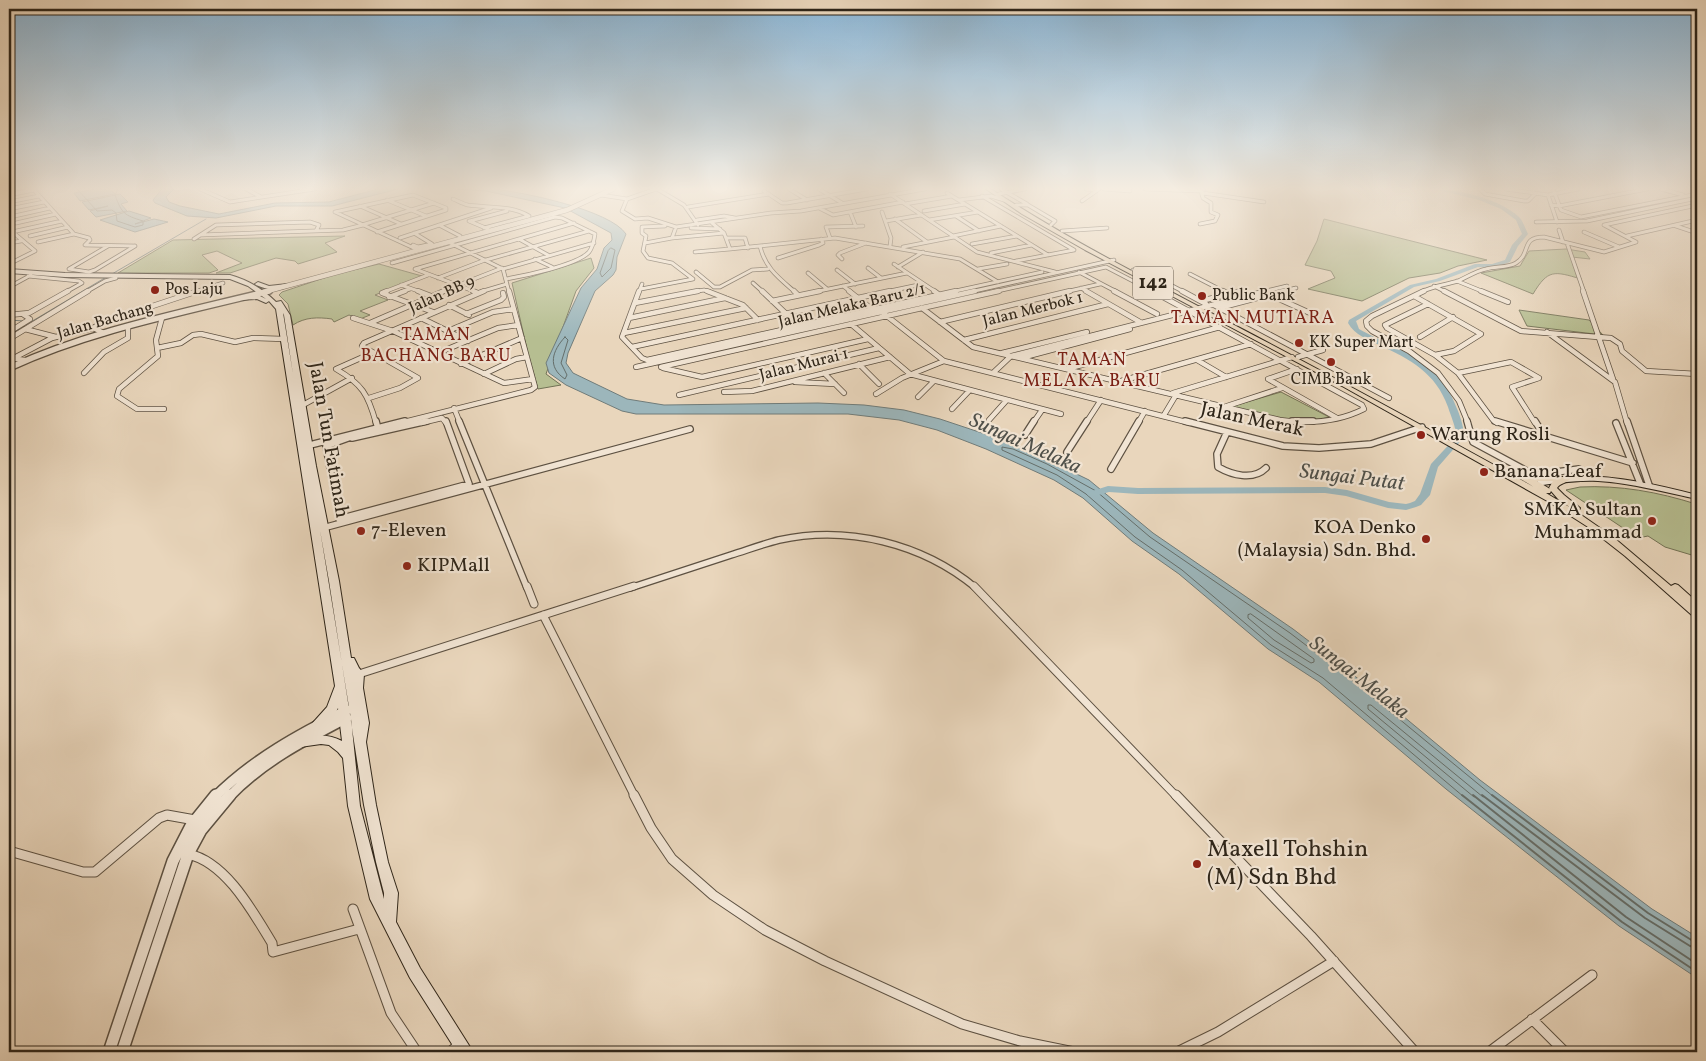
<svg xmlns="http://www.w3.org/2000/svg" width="1706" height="1061" font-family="Vollkorn,serif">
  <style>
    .green { fill: #b6be91; stroke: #727255 }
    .water { fill: #9cb6bb; stroke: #707c7a }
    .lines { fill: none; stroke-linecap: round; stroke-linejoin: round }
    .shore-far1 { stroke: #656e6a; stroke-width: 1 }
    .shore { stroke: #656e6a; stroke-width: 2 }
    .stream { stroke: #707c7a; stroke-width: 1 }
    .river { fill: #9cb6bb; fill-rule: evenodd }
    .minor-far4-casing { stroke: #5d5142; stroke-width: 4.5 }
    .minor-far3-casing { stroke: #5d5142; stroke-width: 6 }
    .minor-far2-casing { stroke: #5d5142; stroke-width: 8 }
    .minor-far1-casing { stroke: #5d5142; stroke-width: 9 }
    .minor-casing { stroke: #5d5142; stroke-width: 11 }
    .tertiary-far3-casing { stroke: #5d5142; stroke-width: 5.5 }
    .tertiary-far2-casing { stroke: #5d5142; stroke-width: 8 }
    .tertiary-far1-casing { stroke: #5d5142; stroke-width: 12 }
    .tertiary-casing { stroke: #5d5142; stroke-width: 14 }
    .secondary-casing { stroke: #2e2519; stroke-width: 2 }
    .primary-casing { stroke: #2e2519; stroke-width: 2 }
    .minor-far4 { stroke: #f1e4d3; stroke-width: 3 }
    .minor-far3 { stroke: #f1e4d3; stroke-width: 4.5 }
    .minor-far2 { stroke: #f1e4d3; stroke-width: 5.5 }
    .minor-far1 { stroke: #f1e4d3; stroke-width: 7 }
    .minor { stroke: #f1e4d3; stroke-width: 9 }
    .tertiary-far3 { stroke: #f1e4d3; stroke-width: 4.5 }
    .tertiary-far2 { stroke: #f1e4d3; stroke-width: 5.5 }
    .tertiary-far1 { stroke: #f1e4d3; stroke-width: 9 }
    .tertiary { stroke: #f1e4d3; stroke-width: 11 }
    .secondary { fill: #f1e4d3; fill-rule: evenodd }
    .primary { fill: #e9d6bc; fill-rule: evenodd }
    .poi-dot { fill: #8f2418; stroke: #f1e4d3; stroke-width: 2 }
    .labels { text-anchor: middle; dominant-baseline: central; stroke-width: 4.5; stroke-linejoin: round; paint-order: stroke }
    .far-poi-label { font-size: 16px; fill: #2e2519; stroke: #f1e4d3; text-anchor: start }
    .far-street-label { font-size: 16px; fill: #2e2519; stroke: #f1e4d3 }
    .far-neighbourhood-label { font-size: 18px; letter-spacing: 1px; fill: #7a1f14; stroke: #f1e4d3 }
    .shield { fill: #f1e4d3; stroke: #685e51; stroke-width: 1 }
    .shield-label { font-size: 19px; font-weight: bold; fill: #2e2519 }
    .street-label { font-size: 20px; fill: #2e2519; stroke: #f1e4d3 }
    .poi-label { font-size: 20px; fill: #2e2519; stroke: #f1e4d3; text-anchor: start }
    .water-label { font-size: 21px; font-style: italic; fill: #4f504a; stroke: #f1e4d3 }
    .near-poi-label { font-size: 24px; fill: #2e2519; stroke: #f1e4d3; text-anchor: start }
  </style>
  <rect width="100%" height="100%" fill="#e9d6bc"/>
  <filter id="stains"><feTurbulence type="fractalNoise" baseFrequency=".004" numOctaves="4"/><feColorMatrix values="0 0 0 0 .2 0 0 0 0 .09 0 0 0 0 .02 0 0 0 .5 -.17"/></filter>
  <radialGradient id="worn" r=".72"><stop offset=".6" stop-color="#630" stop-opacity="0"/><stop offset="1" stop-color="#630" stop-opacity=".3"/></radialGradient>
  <path class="green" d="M1324,219L1487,260L1458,266L1440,273L1409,278L1362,301L1308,289L1335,278L1331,271L1305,265L1317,241Z
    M345,236L325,243L337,252L298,264L295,261L276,258L230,273H216L242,263L217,251L202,255L218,270L209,273H118L173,240Z
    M1566,249L1585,252L1590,259L1572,257L1581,279C1554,271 1548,269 1533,294L1481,273L1520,266L1529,251Z
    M591,258L594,268L576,291L546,374L561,385L538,389L528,354L512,283Z
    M379,264L422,276L375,295L388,300L360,311L370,315L360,319L349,315L334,322L332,319C318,317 305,317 293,325L288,304L279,295L282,292L336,274Z
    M1519,310L1589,320L1603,335L1527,326Z
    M1281,392L1329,417L1322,419L1282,420L1230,407Z
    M1580,487C1620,485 1658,492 1696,504L1695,556L1665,547L1648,536L1638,538L1566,490Z"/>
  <path class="water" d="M96,189H110L115,194L80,201L74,193Z
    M162,189H174L166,197L169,202L180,206L219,214L275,203L329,202L378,189H398L332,206H276L216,218L187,216L155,203L153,200Z
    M455,189C468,189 481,188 493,189C523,192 610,210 626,234L617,257L616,270L613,275L595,291L568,353L566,363L573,373L627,399L664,405L818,403L864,405L904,410L940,419L1015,444L1089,480L1153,533L1293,629L1356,677L1480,780L1652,909L1697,937V978L1619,926L1446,789L1319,682L1268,649L1179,574L1132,541L1083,498L1054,480L986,449L937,430L899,420L848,414H636L622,411L566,385L549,373L546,363L581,288L597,269L604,248L612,240L611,233L565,208L486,191Z
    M120,194L128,202L121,204L127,211L96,217L90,211L108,206L89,210L82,202Z
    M129,211L151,218L135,224L154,219L168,222L135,232L100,220Z"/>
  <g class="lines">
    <path class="shore-far1" d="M77,189L97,211L112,210L116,213L117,221L135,227L143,225V221C124,215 122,214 115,195L118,189
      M611,248L615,250L611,268L602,277L600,273L608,251Z
      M565,337L568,340L561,363L567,375L565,379C547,367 552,351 565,337Z
      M1251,614L1314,659V662L1311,663L1274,640L1248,618V615Z
      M1464,797L1323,678L1271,645L1182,570L1135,537L1086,494L1057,475L1002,450V447L1013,449L1047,464L1096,491L1150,537L1290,633L1353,681L1494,797
      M1474,797L1368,709V705H1371L1483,797"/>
    <path class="shore" d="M1462,795L1622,922L1697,972
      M1473,795L1626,917L1697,964
      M1482,795L1645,918L1690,946L1697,948
      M1492,795L1648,913L1693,941H1697"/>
    <path class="stream" d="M112,274L206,219
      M9,320L24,321
      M9,335L108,276"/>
    <path class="river" d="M1434,189C1457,188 1502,200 1519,217C1523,221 1525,228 1528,234L1518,246L1510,262L1492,268L1478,267L1440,281L1414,287L1356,321L1359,329C1402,353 1439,358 1458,411C1461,419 1464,428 1464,437L1438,467L1430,495L1421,505L1416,507L1406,510L1388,508L1346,496L1325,493L1138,494L1109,492L1092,497L1089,496L1087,494L1089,492L1108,486L1138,488L1325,487L1347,490L1389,502L1406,504L1410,503L1415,501L1420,494L1431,464L1456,437C1456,426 1451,417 1448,407C1436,373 1410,359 1379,345C1367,339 1355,335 1348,323L1349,320L1410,285L1436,279L1475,264H1492L1505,260L1512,245L1522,234L1516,220L1501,209L1479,200Z"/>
    <g class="minor-far4-casing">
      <path id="minor-far4" d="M200,189L230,202L315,189
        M246,189L261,197
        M657,189L684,205L698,225
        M789,189L807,200
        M819,189L842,203
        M1001,189L1027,204
        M1086,189L1097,190
        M1104,189L1130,191L1129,189
        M1145,189L1201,191L1204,189
        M1480,189L1485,194L1524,201H1528L1536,193
        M1506,189L1548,195L1578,189
        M1553,189L1561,210L1581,217L1697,194
        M1661,189L1683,195
        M9,190L16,189
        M764,191L782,203H787L867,189
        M947,193L1048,255
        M1203,193L1264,202
        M890,194L977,252L1055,272
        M9,195L34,190L74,234L89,238L90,240L85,245L135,246
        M601,195L627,199L622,211L635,219L648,218L676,227L771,213L801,211L925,189
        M1548,195L1557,222
        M982,196L1074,250
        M998,196L999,194L1025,189
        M453,199C458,201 463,204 468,205C488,208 511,205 529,216
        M627,199L656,189
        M387,200L426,216
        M959,200L991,196L1004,200
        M1082,201L1099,189
        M9,202L39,196
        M905,204L952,196
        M1016,205H1028L1055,221L1051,225
        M1551,205L1559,206L1647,189
        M360,206L401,224
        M688,207L769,194
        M819,208L833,215L903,202
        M9,209L44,202
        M924,211L965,204
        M335,212L413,195L446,208V210
        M335,212L418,250
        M850,212L856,227
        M882,212L891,238L890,246
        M956,216L979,231
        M10,217L50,208
        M895,219L927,242
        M697,220L724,216L735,218
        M929,220L978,212
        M469,221L488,229
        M470,221L507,211
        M886,221L921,215
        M1536,222L1587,221L1697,198
        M16,223L56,214
        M712,223L724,233L730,249L835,238L960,259L998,282
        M1200,224L1215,221L1218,215L1211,212V203L1203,198L1201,191
        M362,225L434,203
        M439,225L460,236
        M1604,225L1697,205
        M1604,225L1636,242
        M1676,226L1697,233
        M484,228L529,216
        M691,228L720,229
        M9,229L35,251L9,264
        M1559,230L1563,242
        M1062,231L1107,228
        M12,232L62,221
        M377,232L446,210
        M1584,232L1619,247
        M414,233L432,244
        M200,235L343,230L363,225
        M30,236L68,227
        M953,236L1001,226
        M1627,236L1697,220
        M400,238L491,208
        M672,238L724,233
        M727,238H745L748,248
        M830,238L826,227L863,226
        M194,239L216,225L310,222L319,225L316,231
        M519,239L548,255
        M38,242L74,234
        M448,242L503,269L509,292
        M9,243L21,241
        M645,243L672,238L676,227
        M1567,243L1584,292
        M972,244L1017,236
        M413,245L418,247L432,244
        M760,246C765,268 779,278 795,292
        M903,247L954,237
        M695,252L730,249
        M991,253L1032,245
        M778,258L819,245L823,243L821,239
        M535,259L552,267
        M842,259L838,255L840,253L866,243
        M486,260L589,231
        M1016,261L1074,250
        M392,263L555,217L562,218L595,234C594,241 593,247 589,252C578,265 523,276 506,279
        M894,264L936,292
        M898,267L923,252
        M868,268L881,278
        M69,269L89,272L95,270L135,246
        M69,269L108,246
        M503,269L594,243
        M978,269L1007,264
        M837,270L855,284
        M1133,270L1140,269L1184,292
        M696,272L714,287H720L752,270L768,269
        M1079,272L1117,292
        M808,273L827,289
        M1190,274L1225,292
        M28,276L79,281L82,283L66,292
        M438,278L485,260
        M1457,281L1484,292
        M753,283L763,292
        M401,285L421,292
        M843,286L851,292
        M1434,286L1446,292
        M9,287L31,275
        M1081,288L1088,292
        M641,289L693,279L672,263L648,258L643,251L646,236L642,233V227L665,226
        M86,292L105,281L116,278
        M195,292L223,283
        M384,292L428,275
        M401,292L410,289
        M441,292L502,268
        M476,292L415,269L574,223
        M480,292L507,284
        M639,292L642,284
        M692,292L704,290L710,292
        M814,292L907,273
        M885,292L923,284
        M951,292L1042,272
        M970,292L1114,260
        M993,292L1106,267L1154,292
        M1065,292L1100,284
        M1236,292L1241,291
        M1262,292L1287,286
        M1279,292L1296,288
        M1421,292C1433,286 1445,285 1458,281C1467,277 1476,271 1486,269C1495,266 1508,268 1516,263C1532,253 1520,237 1544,237L1604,252L1636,242"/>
    </g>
    <g class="minor-far3-casing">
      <path id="minor-far3" d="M387,291L382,293L433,312
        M418,291L431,296
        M473,291L478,293
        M639,291L622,337L642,358L647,360L956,291
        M707,291L743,305L758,320
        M762,291L800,327
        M794,291L798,295
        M849,291L873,310
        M934,291L941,296
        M1086,291L1140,322
        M1114,291L1157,314
        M1182,291L1206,304
        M1223,291L1238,299
        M1424,291L1372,316L1366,321L1367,326L1372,331L1409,351L1438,373L1459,401L1468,423
        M1444,291L1521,331L1611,338L1620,344L1622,351L1646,371L1697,374
        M1481,291L1508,302
        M1583,291L1613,379
        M1268,294L1310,313
        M1414,296L1481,334L1454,351L1435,355
        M389,297L405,291
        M772,301L820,291
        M1201,301L1241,291
        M635,303L698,291
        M1428,304L1385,325L1387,328L1435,355L1458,373L1493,420L1497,423
        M449,305L469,315
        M1214,305L1389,398
        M922,308L973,347L1280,420C1308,424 1338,422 1364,409L1362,405L1152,291
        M922,308L999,291
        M1219,308L1284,291
        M883,313L944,361L1190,423
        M466,314L501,300L504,297L503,293
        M9,315L29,313L68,291
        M162,318L156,340L158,356L119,389L117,396L137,409H164
        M353,318L393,331L504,383L533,379
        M421,318L468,341
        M629,318L725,298
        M940,322L1070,291
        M370,323L444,291
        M851,324L910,374L1061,414
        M25,329L56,337
        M448,331L493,312L514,309
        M9,332L30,319L24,315
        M1547,332L1615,382L1627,423
        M104,333L93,328L104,322L198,291
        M624,333L746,308
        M1420,337L1453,317
        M9,339L88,291
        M964,340L1108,304
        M632,347L890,291
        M157,348L181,343L193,335L201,334L235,342L253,338L284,339
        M372,353L336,369C362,384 368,394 376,423
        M438,353L498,328L518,325
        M1002,353L1087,332
        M1298,357L1323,350
        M9,358L25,360
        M14,358L52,338L93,328
        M1021,358L1130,329
        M1197,360L1226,377
        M461,364L522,338
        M859,364L879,384
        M636,367L975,291
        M661,367L922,308
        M663,368L702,377L868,339
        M1067,369L1220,327
        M1297,369L1268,379L1337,418
        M84,373L104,352L128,338V326
        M824,373L844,393
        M993,373L1011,356L1267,291
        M1458,373L1511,362L1539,378L1512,387L1535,423
        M484,374L516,359L527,357
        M1121,381L1251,344
        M795,382L835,384
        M724,392L752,391L890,357
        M1173,393L1292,357
        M876,394L902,378L944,361
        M679,395L879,348
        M918,397L933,382
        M369,398L400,388L418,378L362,346L364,343L484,291
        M303,405L352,378
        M1227,406L1282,388
        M454,408L460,423
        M952,409L969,391
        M1164,415L1176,395
        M989,420L1006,401
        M400,423L531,390L535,387L509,291
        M421,423L442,418L446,423
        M1033,423L1042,410
        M1086,423L1101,400
        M1138,423L1145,411"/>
    </g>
    <g class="minor-far2-casing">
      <path id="minor-far2" d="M376,421L377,425
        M459,421L527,588
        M1185,421L1283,446L1319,448L1371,444L1422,427
        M1292,421H1313
        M1467,421L1473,442L1534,475L1579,469L1591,477
        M1495,421L1633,463
        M1535,421L1545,437
        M1627,421L1649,485
        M1616,423L1640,483
        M1227,432L1217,454L1218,467C1232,475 1253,481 1266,468
        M1025,435L1034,421
        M352,438L427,421
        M306,446L405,421
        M1067,452L1087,421
        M1111,469L1139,421
        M339,519L469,484L446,421
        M340,521L326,446L351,437
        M323,528L690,429
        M630,588C664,577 698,566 731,555C747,550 763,544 779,540C847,525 922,543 976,588"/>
    </g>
    <g class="minor-far1-casing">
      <path id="minor-far1" d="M527,586L534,604
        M974,586L1177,797
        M543,615L635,797
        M359,674L634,586"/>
    </g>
    <g class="minor-casing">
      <path id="minor" d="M634,795L651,828L672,859L713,895L765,930L825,961L962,1024L1020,1041L1074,1052
        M1176,795L1311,936L1415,1052
        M9,851L83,872H95L159,818L167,815L195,820
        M188,854C226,862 253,912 272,943L273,952L359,929
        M353,909L391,1013L417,1052
        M1532,1019L1565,1052
        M450,1052L459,1044
        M1177,1052L1218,1032L1334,961
        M1489,1052L1592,975"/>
    </g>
    <g class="tertiary-far3-casing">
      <path id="tertiary-far3" d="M264,292L567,210L613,189"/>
    </g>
    <g class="tertiary-far2-casing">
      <path id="tertiary-far2" d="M9,368C92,330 181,313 269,291"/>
    </g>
    <g class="tertiary-far1-casing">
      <path id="tertiary-far1" d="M215,797C253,759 299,734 347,710
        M229,797C262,762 305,740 347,718"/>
    </g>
    <g class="tertiary-casing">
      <path id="tertiary" d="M109,1052L173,861L191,826L216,795
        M122,1052L188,854L201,830L230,795"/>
    </g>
    <g class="secondary-casing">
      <path id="secondary" d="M28,189H37L9,195V193Z
        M9,269L65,273L230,275C248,280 263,289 276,302L281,301L290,315L316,466L339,581L351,658H354L359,668L364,674L363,688L369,723L366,742L376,805L388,862L398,893L396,922L420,968L470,1047L472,1052H457L410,978L370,899L348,806L343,758L338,752L329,745L321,744L300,747L296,746L294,743L296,740C311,735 327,733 342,741L338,708L336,712L319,730L315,731L311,730L309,727L327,707L335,686L276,309L269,301L266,303L257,299L237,300V298L239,297L258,295L266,299L248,286L230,279L65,277L9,273ZM283,313L284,315L293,374ZM320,530L329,581L364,805L376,862L384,893V899L360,806L351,719Z
        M258,282L269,286L287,284L290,286C279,291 267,290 256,285L255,284Z
        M1579,476C1619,476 1658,485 1697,495V499C1664,492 1632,483 1598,481C1577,480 1557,483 1536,486L1532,484C1542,477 1566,477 1579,476Z"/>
    </g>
    <g class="primary-casing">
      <path id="primary" d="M986,189H991C1070,241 1155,283 1238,327C1338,379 1436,433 1534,487L1519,478L1518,476L1519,474H1525L1529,477H1569L1570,479C1567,483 1560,483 1557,488L1564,495L1580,508L1579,510H1574L1613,537L1671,586L1675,584L1678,585L1697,602V618L1694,617L1625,556L1588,527L1549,502L1342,386L1085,250L1022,214ZM1537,481H1553L1549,488L1550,489ZM1551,491L1558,499L1571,508L1546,493H1550Z"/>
    </g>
    <use href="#minor-far4" class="minor-far4"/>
    <use href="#minor-far3" class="minor-far3"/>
    <use href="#minor-far2" class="minor-far2"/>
    <use href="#minor-far1" class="minor-far1"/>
    <use href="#minor" class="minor"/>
    <use href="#tertiary-far3" class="tertiary-far3"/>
    <use href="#tertiary-far2" class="tertiary-far2"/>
    <use href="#tertiary-far1" class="tertiary-far1"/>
    <use href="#tertiary" class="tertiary"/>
    <use href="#secondary" class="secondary"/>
    <use href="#primary" class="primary"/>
  </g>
  <linearGradient id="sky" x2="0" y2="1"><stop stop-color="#89b5d6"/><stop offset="0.56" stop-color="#f5ede1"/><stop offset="1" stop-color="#f5ede1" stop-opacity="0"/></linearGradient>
  <rect width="1706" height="337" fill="url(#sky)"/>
  <g class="poi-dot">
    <circle cx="155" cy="290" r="5"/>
    <circle cx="1202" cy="296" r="5"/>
    <circle cx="1299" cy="343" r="5"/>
    <circle cx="1331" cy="362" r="5"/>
    <circle cx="1421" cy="435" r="5"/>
    <circle cx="1484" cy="472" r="5"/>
    <circle cx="1652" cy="521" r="5"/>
    <circle cx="361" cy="531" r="5"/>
    <circle cx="1426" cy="539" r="5"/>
    <circle cx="407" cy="566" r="5"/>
    <circle cx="1197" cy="864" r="5"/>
  </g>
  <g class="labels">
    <g class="far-poi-label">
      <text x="165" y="290">Pos Laju</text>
      <text x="1212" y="296">Public Bank</text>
      <text x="1309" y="343">KK Super Mart</text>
      <text x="1331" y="380" text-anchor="middle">CIMB Bank</text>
    </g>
    <g class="far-street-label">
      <text transform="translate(442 295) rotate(-24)">Jalan BB 9</text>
      <text transform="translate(852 306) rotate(-13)">Jalan Melaka Baru 2/1</text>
      <text transform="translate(1033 310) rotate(-14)">Jalan Merbok 1</text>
      <text transform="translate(105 321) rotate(-16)">Jalan Bachang</text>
      <text transform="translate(804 365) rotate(-14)">Jalan Murai 1</text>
    </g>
    <g class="far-neighbourhood-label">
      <text x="1253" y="318">TAMAN MUTIARA</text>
      <text x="436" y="335">TAMAN<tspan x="436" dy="21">BACHANG BARU</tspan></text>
      <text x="1092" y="360">TAMAN<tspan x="1092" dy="21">MELAKA BARU</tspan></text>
    </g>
    <rect class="shield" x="1133" y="266.5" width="40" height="33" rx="4"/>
    <g class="shield-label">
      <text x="1153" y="283">142</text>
    </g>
    <g class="street-label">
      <text transform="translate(1252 420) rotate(12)">Jalan Merak</text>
      <text transform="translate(328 440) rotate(80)">Jalan Tun Fatimah</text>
    </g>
    <g class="poi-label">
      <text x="1431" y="435">Warung Rosli</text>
      <text x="1494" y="472">Banana Leaf</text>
      <text x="1642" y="510" text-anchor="end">SMKA Sultan<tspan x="1642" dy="23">Muhammad</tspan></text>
      <text x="1416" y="528" text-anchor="end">KOA Denko<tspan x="1416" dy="23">(Malaysia) Sdn. Bhd.</tspan></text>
      <text x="371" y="531">7-Eleven</text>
      <text x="417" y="566">KIPMall</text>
    </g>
    <g class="water-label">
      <text transform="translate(1025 444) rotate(24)">Sungai Melaka</text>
      <text transform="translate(1352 478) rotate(7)">Sungai Putat</text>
      <text transform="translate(1359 678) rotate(38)">Sungai Melaka</text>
    </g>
    <g class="near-poi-label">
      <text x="1207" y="850">Maxell Tohshin<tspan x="1207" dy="28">(M) Sdn Bhd</tspan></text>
    </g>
  </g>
  <rect width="1706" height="1061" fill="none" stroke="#e9d6bc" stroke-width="30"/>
  <rect x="10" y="10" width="1686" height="1041" fill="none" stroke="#2e2519" stroke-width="2.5"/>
  <rect x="15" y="15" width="1676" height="1031" fill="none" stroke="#2e2519"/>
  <rect width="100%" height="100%" filter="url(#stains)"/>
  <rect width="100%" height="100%" fill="url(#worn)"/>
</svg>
